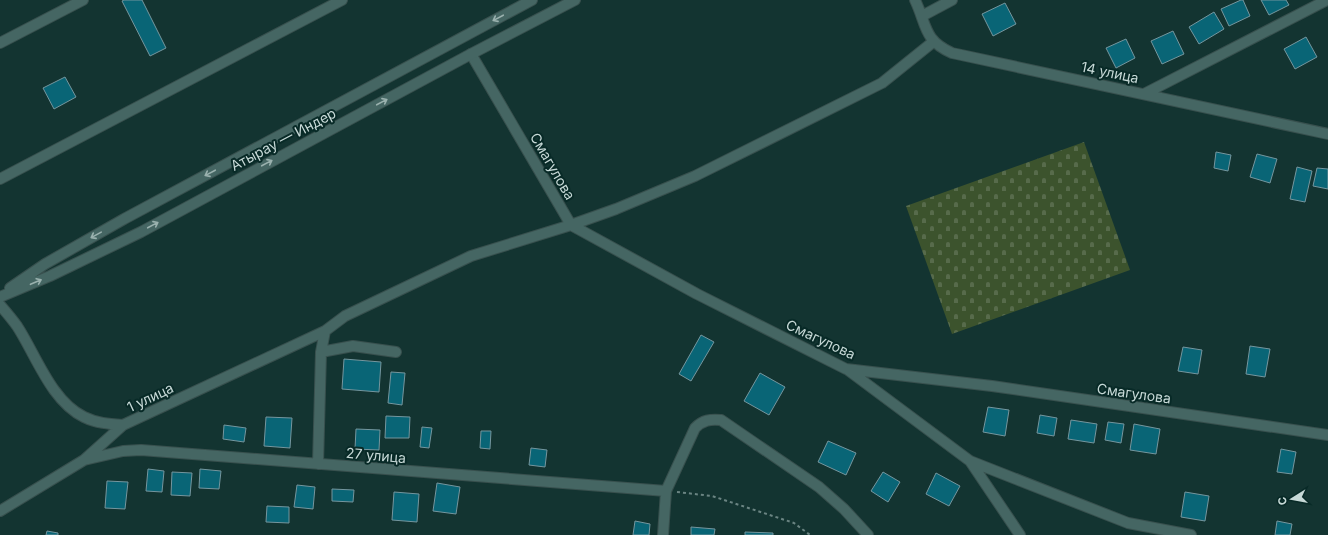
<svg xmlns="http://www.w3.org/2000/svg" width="1328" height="535" font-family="Inter,sans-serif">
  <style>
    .cemetery { fill: url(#cemetery-stones) }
    .building { fill: #096576; stroke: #75969e }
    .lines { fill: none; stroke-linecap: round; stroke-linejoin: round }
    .minor-casing { stroke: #38504e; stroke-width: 12 }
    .secondary-casing { stroke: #38504e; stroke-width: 12 }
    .path { stroke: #6a8482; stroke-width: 2; stroke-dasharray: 3 3; stroke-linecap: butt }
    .minor { stroke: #456663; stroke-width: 10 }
    .secondary { stroke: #456663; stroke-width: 10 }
    .oneway { stroke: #9ab1ae }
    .labels { text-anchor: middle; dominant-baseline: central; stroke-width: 4; stroke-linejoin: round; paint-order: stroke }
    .street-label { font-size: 14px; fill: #c7d9d7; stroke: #082a27 }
  </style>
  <defs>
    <pattern id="cemetery-stones" width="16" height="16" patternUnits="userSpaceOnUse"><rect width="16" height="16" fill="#3c532d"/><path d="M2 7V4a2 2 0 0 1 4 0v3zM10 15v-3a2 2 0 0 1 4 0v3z" fill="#576b4b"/></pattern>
  </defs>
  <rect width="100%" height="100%" fill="#133431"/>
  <path class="cemetery" d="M1084,142L1130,270L952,334L906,206Z"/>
  <path class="building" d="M124,0H142L166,48L150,56L122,1Z
    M1241,0H1243L1250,16L1229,26L1221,9Z
    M1261,0H1286L1289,5L1269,15Z
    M1005,3L1016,24L993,36L982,14Z
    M1214,12L1224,29L1199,44L1189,27Z
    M1173,31L1184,54L1162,64L1151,41Z
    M1306,37L1317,57L1295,69L1284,49Z
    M1126,39L1135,58L1116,68L1106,48Z
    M65,77L76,97L54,109L43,88Z
    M1216,152L1231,155L1228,171L1214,168Z
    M1257,154L1277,159L1270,183L1250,177Z
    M1297,167L1312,171L1305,202L1290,199Z
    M1317,168L1328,169V189L1313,186Z
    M701,335L714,342L691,381L679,374Z
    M1250,346L1270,349L1265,377L1246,374Z
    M1183,347L1202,350L1198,374L1178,371Z
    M344,359L381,362L379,392L342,389Z
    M391,372L405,373L402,405L388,403Z
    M760,373L785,387L769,415L744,401Z
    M988,407L1009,410L1005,436L983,432Z
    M1040,415L1057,418L1054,436L1037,433Z
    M386,416L410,417L409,438H385Z
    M266,417L292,418L290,448L264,446Z
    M1071,420L1097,424L1094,443L1068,439Z
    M1108,422L1124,424L1121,443L1105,440Z
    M1134,424L1160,429L1156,454L1130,450Z
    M224,425L246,428L244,442L223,439Z
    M422,427L432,428L429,448L420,447Z
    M356,429L380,430L379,450L355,449Z
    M481,431H491L490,449L480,448Z
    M828,441L856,453L846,475L818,462Z
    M531,448L547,450L545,467L529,465Z
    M1281,449L1296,452L1292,474L1277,472Z
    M148,469L164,471L162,492L146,491Z
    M200,469L221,471L219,489L199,488Z
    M172,472L192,473L190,496L171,495Z
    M883,472L900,482L888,502L871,491Z
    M936,473L960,486L949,506L926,494Z
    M107,481L128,482L125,509L105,508Z
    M437,483L460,487L456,514L433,511Z
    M297,485L315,487L313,509L294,507Z
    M332,489L354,490L353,502L332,501Z
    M394,492L419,494L417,522L392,520Z
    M1185,492L1209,496L1205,521L1181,517Z
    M267,506L289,507V523L266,522Z
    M635,521L650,524L649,535H633Z
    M1277,521L1292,524L1290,535H1275Z
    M691,527L715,529L714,535H691Z
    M47,531L58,533V535H46Z
    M745,532L773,533V535H745Z"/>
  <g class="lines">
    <g class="minor-casing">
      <path id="minor" d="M915,0C927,25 923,40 952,53L1328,134
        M922,16L952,0
        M0,43L83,0
        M471,54L571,225L697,294L846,369L992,386L1328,435
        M1144,94L1327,0
        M0,179L342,0
        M0,305C6,312 12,319 17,326C36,355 51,401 84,417C96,423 109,424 123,425
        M321,352L353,346L396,352
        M848,370L970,461L1128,523L1191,535
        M84,460L123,451L141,450L666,491
        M970,461L1020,535
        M318,464L321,352L325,331L345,316L471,256L571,225L616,209L695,176L882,83L933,42
        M0,511L84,460L123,425L325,331
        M663,535L666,491L695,428C703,420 710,419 721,420L819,487L844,509L868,535"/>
    </g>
    <g class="secondary-casing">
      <path id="secondary" d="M10,288L45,264L124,219L532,0
        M0,297L50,276L141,232L471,54L575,0"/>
    </g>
    <path class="path" d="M677,492L712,496L794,523L810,535"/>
    <use href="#minor" class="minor"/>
    <use href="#secondary" class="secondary"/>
  </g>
  <defs><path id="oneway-shaft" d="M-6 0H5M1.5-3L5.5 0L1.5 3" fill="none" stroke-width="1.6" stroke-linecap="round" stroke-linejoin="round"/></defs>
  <g class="oneway">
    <use href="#oneway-shaft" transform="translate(498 18) rotate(152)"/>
    <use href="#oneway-shaft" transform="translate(382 102) rotate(-28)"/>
    <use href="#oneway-shaft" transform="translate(267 163) rotate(-28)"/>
    <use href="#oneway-shaft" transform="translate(210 173) rotate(152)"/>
    <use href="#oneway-shaft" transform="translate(153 225) rotate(-28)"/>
    <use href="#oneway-shaft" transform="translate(96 235) rotate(151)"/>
    <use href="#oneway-shaft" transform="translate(36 282) rotate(-23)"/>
  </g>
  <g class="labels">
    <g class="street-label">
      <text transform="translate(1110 72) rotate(12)">14 улица</text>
      <text transform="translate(283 139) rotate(-28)">Атырау — Индер</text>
      <text transform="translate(553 166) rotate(60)">Смагулова</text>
      <text transform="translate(821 339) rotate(25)">Смагулова</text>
      <text transform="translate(1134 393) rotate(8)">Смагулова</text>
      <text transform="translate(150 397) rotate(-25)">1 улица</text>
      <text transform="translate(376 455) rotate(5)">27 улица</text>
    </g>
  </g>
  <g transform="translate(1292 499) rotate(259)" stroke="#082a27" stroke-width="3" paint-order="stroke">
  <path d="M0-3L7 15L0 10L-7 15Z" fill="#c7d9d7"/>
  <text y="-6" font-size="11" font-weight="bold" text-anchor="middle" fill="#c7d9d7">С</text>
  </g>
</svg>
